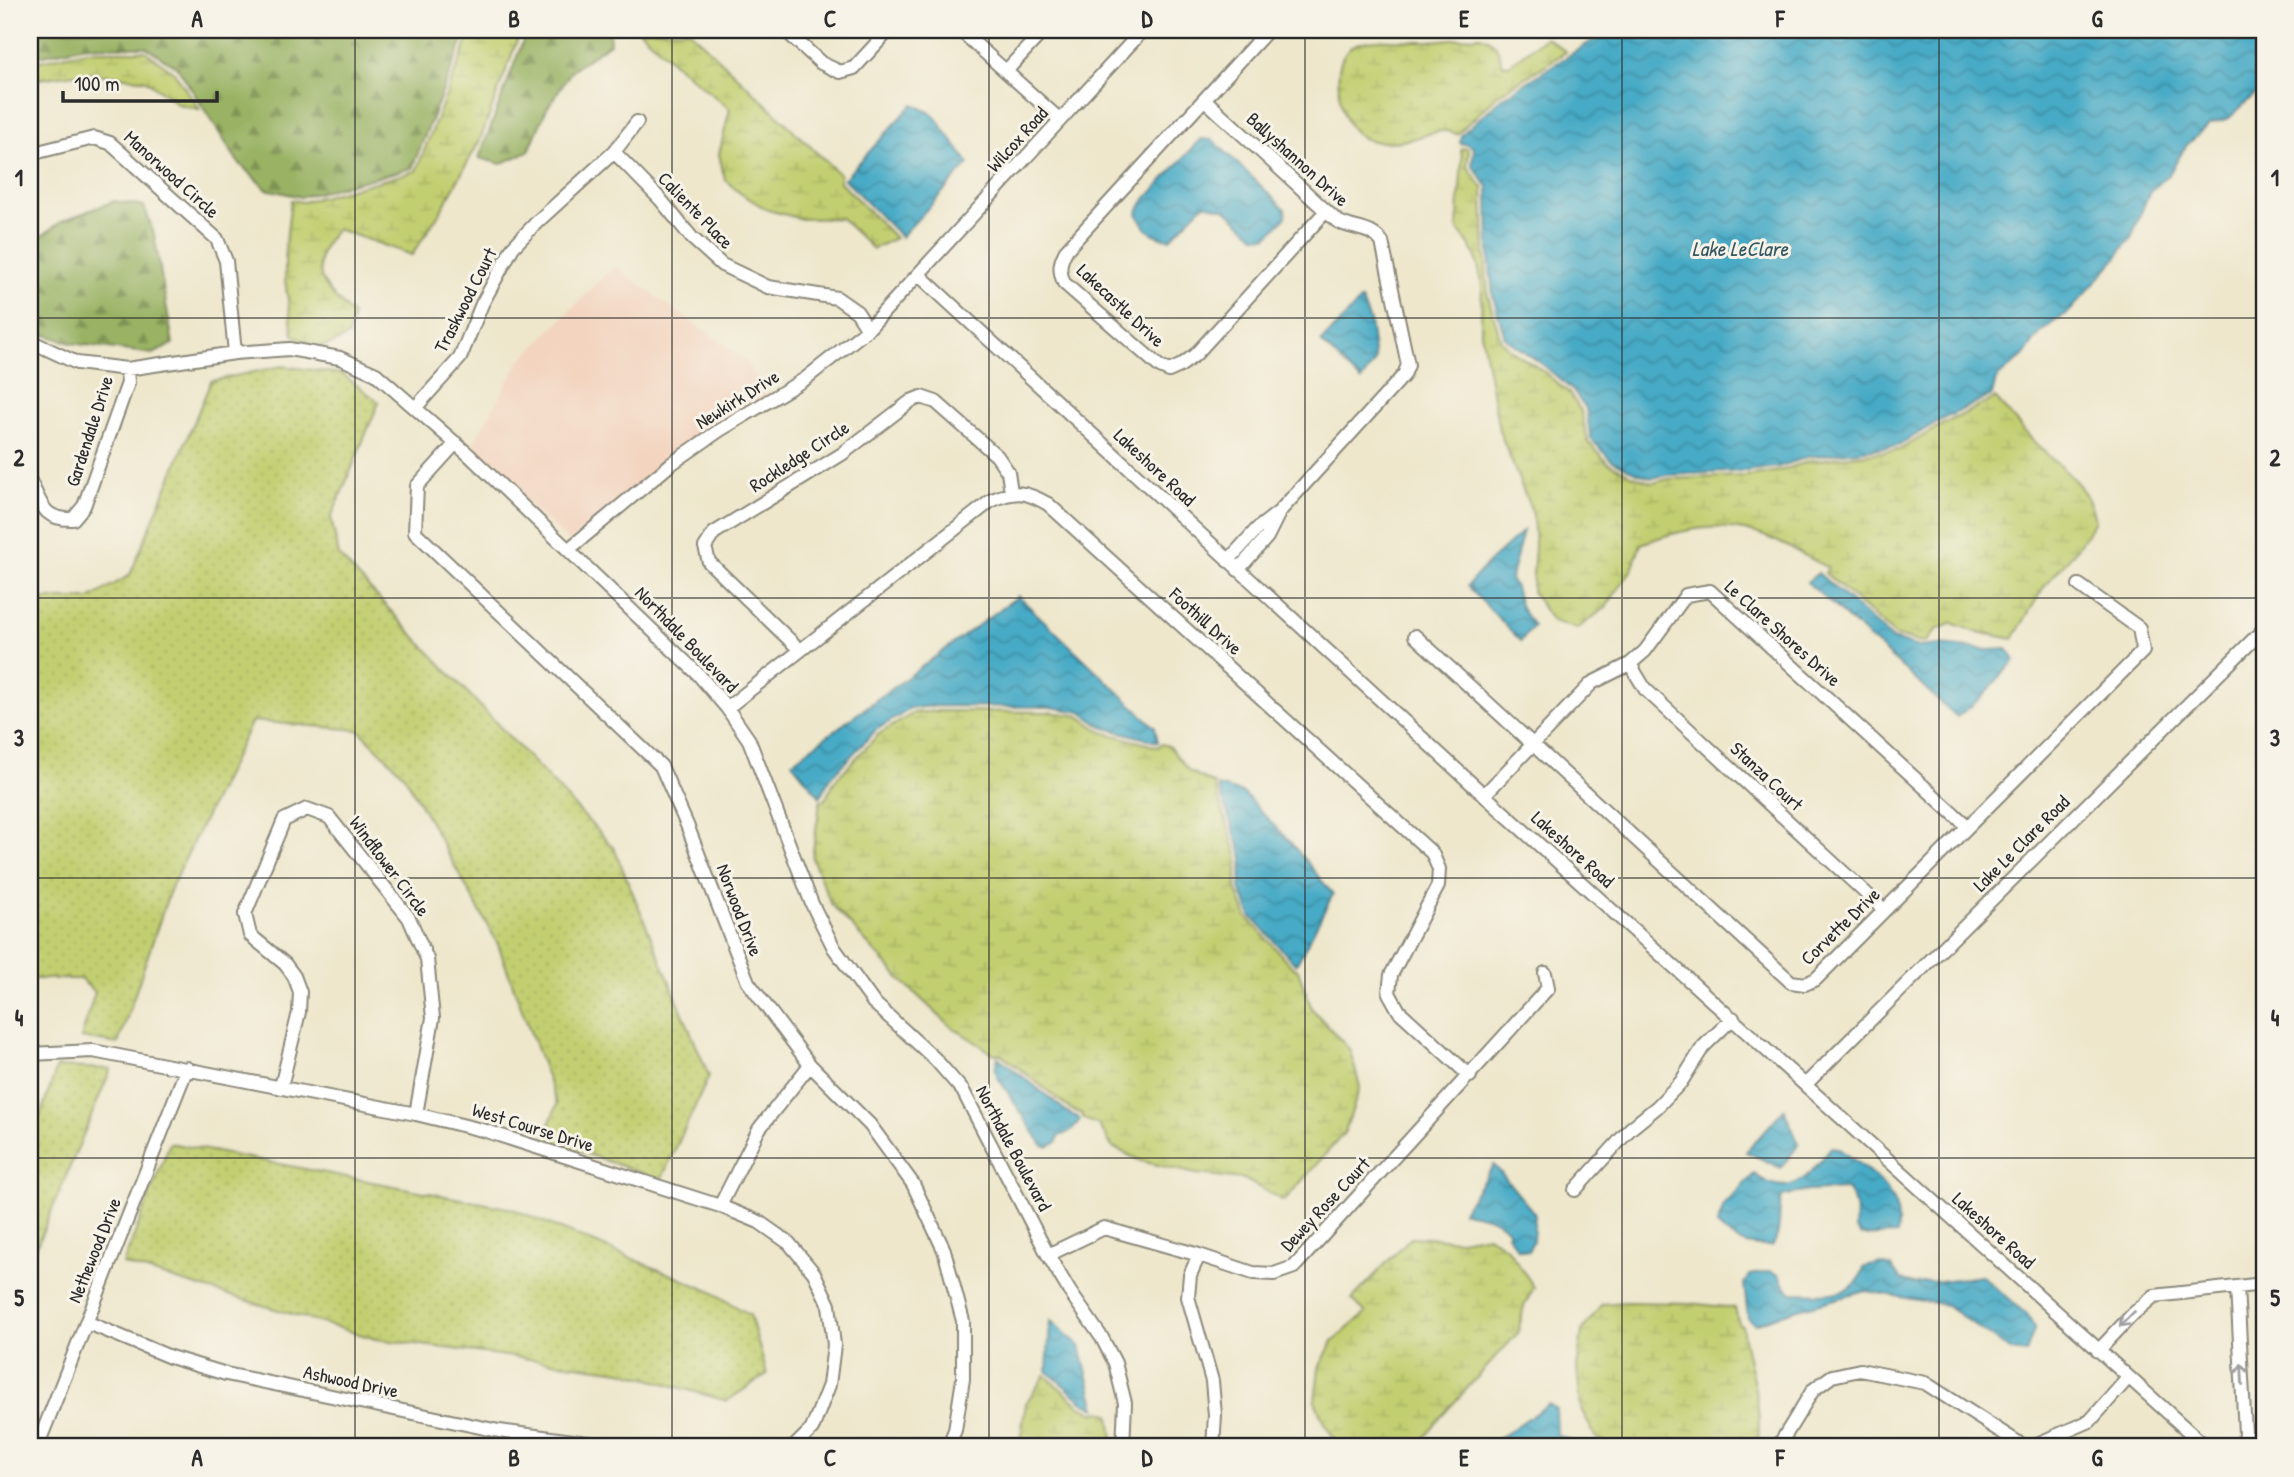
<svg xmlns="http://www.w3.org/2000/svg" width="2294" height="1477" font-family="'Patrick Hand',sans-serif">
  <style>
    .built { fill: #f3d4bf }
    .grass { fill: url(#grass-dots); stroke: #767d4e; stroke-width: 2 }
    .forest { fill: url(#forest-firs); stroke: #626e47; stroke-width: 2 }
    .wetland { fill: url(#wetland-marsh); stroke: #767d4e; stroke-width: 2 }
    .water { fill: url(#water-waves); stroke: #386a78; stroke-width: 2 }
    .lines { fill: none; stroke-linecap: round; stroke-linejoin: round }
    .minor-casing { stroke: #8c897c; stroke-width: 16 }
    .minor { stroke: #fff; stroke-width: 12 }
    .oneway { stroke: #a0a0a0 }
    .grid { fill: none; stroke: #2b2b2b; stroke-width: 2; stroke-opacity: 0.55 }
    .labels { text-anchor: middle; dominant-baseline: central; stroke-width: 6; stroke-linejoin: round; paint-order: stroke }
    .street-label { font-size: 19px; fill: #2b2b2b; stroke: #f7f3e8 }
    .water-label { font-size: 21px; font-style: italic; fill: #345761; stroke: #f7f3e8 }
    .neatline { fill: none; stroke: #2b2b2b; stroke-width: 2.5 }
    .grid-label { font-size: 23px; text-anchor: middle; font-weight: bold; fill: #2b2b2b }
  </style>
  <defs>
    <pattern id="grass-dots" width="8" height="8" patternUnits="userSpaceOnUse" patternTransform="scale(1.75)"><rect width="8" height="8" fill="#c2cf71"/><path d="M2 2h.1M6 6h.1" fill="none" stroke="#a7b262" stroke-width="1.8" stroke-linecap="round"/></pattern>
    <pattern id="forest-firs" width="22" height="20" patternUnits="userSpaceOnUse" patternTransform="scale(1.75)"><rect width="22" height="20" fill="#99b263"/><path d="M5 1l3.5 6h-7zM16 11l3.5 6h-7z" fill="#7d9152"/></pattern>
    <pattern id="wetland-marsh" width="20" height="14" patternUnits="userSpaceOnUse" patternTransform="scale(1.75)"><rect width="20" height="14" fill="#c2cf71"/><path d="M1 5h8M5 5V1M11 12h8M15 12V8" fill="none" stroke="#a7b262"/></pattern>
    <pattern id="water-waves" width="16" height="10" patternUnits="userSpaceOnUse" patternTransform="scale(1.75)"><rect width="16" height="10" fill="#46aac6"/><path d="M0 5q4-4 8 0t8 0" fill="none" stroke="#3b8ba1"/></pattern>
  </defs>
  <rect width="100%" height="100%" fill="#f7f3e8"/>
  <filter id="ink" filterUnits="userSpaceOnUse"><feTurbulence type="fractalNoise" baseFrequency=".0143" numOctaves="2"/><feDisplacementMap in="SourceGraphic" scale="14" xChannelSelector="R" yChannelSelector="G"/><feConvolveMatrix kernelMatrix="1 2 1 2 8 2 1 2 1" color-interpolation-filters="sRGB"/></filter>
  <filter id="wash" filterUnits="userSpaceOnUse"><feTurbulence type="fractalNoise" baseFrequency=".00686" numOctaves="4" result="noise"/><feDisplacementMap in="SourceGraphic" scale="28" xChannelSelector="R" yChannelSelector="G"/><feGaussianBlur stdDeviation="1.57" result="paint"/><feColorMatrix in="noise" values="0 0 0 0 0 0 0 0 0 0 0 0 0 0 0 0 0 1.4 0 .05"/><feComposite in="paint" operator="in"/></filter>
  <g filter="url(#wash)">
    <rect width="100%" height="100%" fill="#eee7cc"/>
    <path class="built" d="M614,266L745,360L768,395L569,542L470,449L520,361Z"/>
    <path class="grass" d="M282,366L342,374L379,402L331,518L339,556L614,848L709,1076L661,1180L544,1139L557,1104L497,942L404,775L359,730L252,721L170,890L118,1044L81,1038L95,992L80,979H30V592L40,599H89L130,575L211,381Z
      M57,1067L111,1069L30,1262V1121L38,1122Z
      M170,1143L513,1209L710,1291L750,1315L767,1374L727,1401L621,1371L376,1339L123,1264Z"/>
    <path class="forest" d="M30,30H467L412,168L301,197L266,189L238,162L178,68L146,47L86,46L30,58Z
      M527,30H609L610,43L572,70L546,110L529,151L501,164L479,158Z
      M114,201L144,206L154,234L173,344L153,354L71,343L30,330V245L62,221Z"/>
    <path class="wetland" d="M472,30H521L480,140L442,209L412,255L337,229C304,265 322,288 353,315L348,336C325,350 315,349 293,335L285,280V248L291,200L303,202L416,171Z
      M639,30H689L840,175V182L895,238L873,249L841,218L802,219L768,210L740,193L725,180L719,154L730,109L675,64Z
      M1480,36C1497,41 1498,49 1502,64L1509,65L1546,37L1566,52L1499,94L1457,134C1440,126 1427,136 1411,139C1400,142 1378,143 1368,140C1350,134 1343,116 1340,98C1330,32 1368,39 1416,41C1437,42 1459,38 1480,36Z
      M87,51H145L174,72L199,109L178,104L146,80L112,75L75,74L30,80V63Z
      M1466,148L1469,150L1467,166L1483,188L1485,256L1488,296L1501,341L1515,353L1543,371L1570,394L1581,411L1588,442L1608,463L1629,474L1652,483L1669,479L1747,476L1780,471L1810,461L1899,450L1940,426L1995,398C2009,413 2022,429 2036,444C2061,470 2088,482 2095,521L2072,555L2045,585L2013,639L1976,632L1952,623L1936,630L1927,641L1918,642L1895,635L1825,573L1828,568C1801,554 1768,533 1738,529C1707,524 1670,533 1641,544L1632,569L1606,607L1577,629L1552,621L1532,592L1535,545L1533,515L1499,430L1481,332L1482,282L1475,254L1457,228L1462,159L1461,149Z
      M939,711L1050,712L1079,716L1102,732L1158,747L1162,744L1169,746L1189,771L1214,784L1238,858L1236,888L1247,917L1293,968L1298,970L1312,1009L1350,1050L1360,1087L1345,1132L1284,1201L1244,1179L1196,1174L1141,1161L1112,1147L1099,1125L1084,1119L1081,1113L1072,1110L1001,1054H994L949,1025L903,982L831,904L812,858L820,802L825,800L835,780L879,734L914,713Z
      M1488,1235L1508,1249L1534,1287L1524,1306L1518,1333L1439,1419L1417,1447H1340L1324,1423L1315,1401L1319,1368L1333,1341L1366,1313L1352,1299L1411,1237L1460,1240Z
      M1624,1302L1688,1303L1735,1308L1739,1324L1742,1325C1747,1366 1765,1406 1757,1447H1612L1596,1438L1581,1409L1577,1368L1582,1331L1602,1304Z
      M1045,1375L1080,1406L1095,1413L1100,1411L1110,1415L1113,1440L1110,1447H1019L1026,1403Z"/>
    <path class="water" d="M1609,30H2264V86L2229,118L2210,124L2186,146L2169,174L2149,193L2131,238L2113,262L2072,309L2041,332L2023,356L1996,379L1992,395L1937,422L1898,446L1808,457L1778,467L1747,471L1668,475L1652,478L1630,470L1611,460L1591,439L1586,409L1573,391L1546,367L1505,338L1493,296L1489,256L1488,187L1472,165L1474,148L1467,144H1460L1461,135L1502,98Z
      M913,104L933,114L969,164L901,237L844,179Z
      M1201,139L1213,140L1285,209L1286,217L1267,237L1255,236L1225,209L1204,204L1170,239C1154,238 1143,228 1137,213L1143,202Z
      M1361,300L1370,321L1375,361L1361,381L1321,342Z
      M1523,531L1510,581L1514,584L1521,608L1533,626L1521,641L1467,586L1489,562Z
      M1818,573L1893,639L1918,647L1940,645L1988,650L2007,649L2015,660L1981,698L1957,717L1807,582Z
      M1018,596L1155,727L1158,742L1102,727L1081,712L1050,707L939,706L912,708L876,730L831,777L820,797L792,762Z
      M1218,786L1243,793L1291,843L1333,894L1296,965L1251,916L1240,888L1243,858Z
      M998,1057L1070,1114L1078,1117L1080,1121C1075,1128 1067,1134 1059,1136L1057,1142L1048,1147L1042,1145L999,1079L995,1070Z
      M1784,1109L1799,1144L1781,1168L1746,1152Z
      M1831,1147L1838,1148C1868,1172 1905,1190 1897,1234L1861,1236L1855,1229C1856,1213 1858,1201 1846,1189L1808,1191L1782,1196C1777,1213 1783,1232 1772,1246C1746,1247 1735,1242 1717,1225L1724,1205L1754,1174C1792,1202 1809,1176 1831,1147Z
      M1494,1165L1535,1214L1533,1241L1528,1251L1518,1249L1507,1234L1509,1232C1499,1217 1479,1215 1462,1212Z
      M1879,1264L1892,1267L1901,1280L1914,1284L1982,1276L2026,1314L2035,1327L2026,1353L2011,1351L1946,1305L1866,1291L1791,1311L1755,1324L1748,1318L1744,1283L1750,1275L1769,1271L1779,1275L1783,1284L1792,1293C1810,1293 1844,1298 1857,1282C1860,1279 1862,1272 1864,1267Z
      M1050,1320L1080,1346L1096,1408L1083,1402L1047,1371Z
      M1549,1404L1556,1408L1557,1435L1587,1447H1486Z"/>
  </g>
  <g filter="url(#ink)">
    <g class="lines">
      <g class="minor-casing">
        <path id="minor" d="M785,30L821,63L840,72L854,68L889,30
          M960,30L1060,120
          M1268,30L1067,249C1060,261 1058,269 1064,283L1160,367L1169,371L1180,366L1195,355L1326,211
          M1006,71L1044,30
          M1205,100L1337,221C1353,230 1371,227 1382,242L1408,365L1404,375L1279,512L1257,529L1228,561
          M614,152L660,199L692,238L722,265L768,287L837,298L857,312L868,329
          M30,154L94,138L110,143L217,239L226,261L235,353
          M919,275L1484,795L2206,1447
          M30,341L77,363L127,369L235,353L289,349L340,358L376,374L469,455L698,674L727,708L749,740L812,904L834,948L873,1002L935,1059L963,1091L1048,1255L1070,1292L1102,1338L1115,1363L1125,1403L1123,1447
          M416,407L460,358L482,304L513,247L537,222L614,152L637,122
          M456,443L417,486L415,532L661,766L687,825L748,982L810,1065L870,1125L913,1184L944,1250L963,1321V1379L955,1430L948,1447
          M30,481C42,505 43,520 73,519L84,506L128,383L127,369
          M569,549L671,464L720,430L805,379L868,329L1143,30
          M1238,570L1267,537L1278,515
          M1415,636L1791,982L1805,984L1816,979L2143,651L2139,628L2079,585
          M800,650L709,562L705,547L714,533L842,454L911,401L921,397L936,402L997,456L1008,472L1011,492
          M1630,664L1645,689L1884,910
          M727,708L992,500C1016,490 1025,491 1048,504L1432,853L1439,869L1438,886L1391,975L1389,993L1399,1011L1470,1076
          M1484,795L1592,683L1630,664L1645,651L1686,595L1710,591L1967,826
          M30,1054L93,1051L416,1114L486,1131L720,1206L759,1222L789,1243L814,1273L829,1305L834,1345L829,1385L812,1429L794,1447
          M1806,1084L2264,629
          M281,1087L299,1012L300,992L294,976L285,964L250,935L245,914L284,820L307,809L329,817L409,918L427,959L433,1018L416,1114
          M1575,1190L1630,1129L1657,1107L1681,1082L1703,1047L1733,1018
          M720,1206L759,1129L810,1065
          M1048,1255L1104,1228L1199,1255L1253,1273L1274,1274L1294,1267L1548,988L1545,973
          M1199,1255L1190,1275L1188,1297L1212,1381L1215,1415L1213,1447
          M2237,1287L2245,1433L2244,1441L2240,1447
          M86,1322L170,1357L226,1374L499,1431L617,1447
          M2098,1351L2133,1314L2154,1296L2264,1284
          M37,1447L187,1068
          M1778,1447L1813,1390L1832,1376L1860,1370L1925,1383L2025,1447
          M2030,1447L2090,1421L2128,1378"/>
      </g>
      <use href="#minor" class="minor"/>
    </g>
    <defs><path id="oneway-shaft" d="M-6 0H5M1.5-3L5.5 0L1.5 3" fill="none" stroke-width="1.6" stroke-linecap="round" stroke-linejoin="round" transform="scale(1.75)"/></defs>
    <g class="oneway">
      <use href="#oneway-shaft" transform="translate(2127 1319) rotate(135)"/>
      <use href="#oneway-shaft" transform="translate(2242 1374) rotate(-93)"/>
    </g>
  </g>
  <path class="grid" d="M355,30V1447M672,30V1447M989,30V1447M1305,30V1447M1622,30V1447M1939,30V1447M30,318H2264M30,598H2264M30,878H2264M30,1158H2264"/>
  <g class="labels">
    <g class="street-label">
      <text transform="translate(1017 139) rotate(-48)">Wilcox Road</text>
      <text transform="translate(1298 159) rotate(42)">Ballyshannon Drive</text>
      <text transform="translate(172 174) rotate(42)">Manorwood Circle</text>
      <text transform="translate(696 210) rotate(46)">Caliente Place</text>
      <text transform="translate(465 300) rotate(-63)">Traskwood Court</text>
      <text transform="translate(1121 305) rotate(43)">Lakecastle Drive</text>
      <text transform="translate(737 399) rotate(-32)">Newkirk Drive</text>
      <text transform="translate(89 431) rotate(-72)">Gardendale Drive</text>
      <text transform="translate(799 456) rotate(-33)">Rockledge Circle</text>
      <text transform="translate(1155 467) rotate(43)">Lakeshore Road</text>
      <text transform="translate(1206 621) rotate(42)">Foothill Drive</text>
      <text transform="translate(1783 633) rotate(42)">Le Clare Shores Drive</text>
      <text transform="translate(687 639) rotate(46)">Northdale Boulevard</text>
      <text transform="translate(1767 776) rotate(43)">Stanza Court</text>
      <text transform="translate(2021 843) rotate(-45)">Lake Le Clare Road</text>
      <text transform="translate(1573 849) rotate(42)">Lakeshore Road</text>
      <text transform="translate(390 866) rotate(53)">Windflower Circle</text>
      <text transform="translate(740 910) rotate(69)">Norwood Drive</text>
      <text transform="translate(1840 926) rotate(-44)">Corvette Drive</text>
      <text transform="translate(533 1127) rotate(17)">West Course Drive</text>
      <text transform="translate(1014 1148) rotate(62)">Northdale Boulevard</text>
      <text transform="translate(1325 1204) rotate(-47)">Dewey Rose Court</text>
      <text transform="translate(1994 1230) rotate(42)">Lakeshore Road</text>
      <text transform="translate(94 1250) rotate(-68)">Nethewood Drive</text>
      <text transform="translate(351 1381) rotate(12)">Ashwood Drive</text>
    </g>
    <g class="water-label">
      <text x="1740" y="248">Lake LeClare</text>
    </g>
  </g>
  <rect width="2294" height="1477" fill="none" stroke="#f7f3e8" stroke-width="77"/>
  <path d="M63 91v10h154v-10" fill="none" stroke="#2b2b2b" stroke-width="3.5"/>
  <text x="74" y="91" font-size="21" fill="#2b2b2b" stroke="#f7f3e8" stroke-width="5" paint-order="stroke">100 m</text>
  <rect x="38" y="38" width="2218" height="1400" class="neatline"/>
  <g class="grid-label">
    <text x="197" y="27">A</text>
    <text x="514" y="27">B</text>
    <text x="830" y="27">C</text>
    <text x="1147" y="27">D</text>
    <text x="1464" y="27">E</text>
    <text x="1780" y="27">F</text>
    <text x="2097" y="27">G</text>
    <text x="19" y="186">1</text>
    <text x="2275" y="186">1</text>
    <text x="19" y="466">2</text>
    <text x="2275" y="466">2</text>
    <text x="19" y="746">3</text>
    <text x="2275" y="746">3</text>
    <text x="19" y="1026">4</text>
    <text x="2275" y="1026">4</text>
    <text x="19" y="1306">5</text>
    <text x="2275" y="1306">5</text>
    <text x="197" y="1466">A</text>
    <text x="514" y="1466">B</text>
    <text x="830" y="1466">C</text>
    <text x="1147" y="1466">D</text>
    <text x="1464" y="1466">E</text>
    <text x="1780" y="1466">F</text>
    <text x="2097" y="1466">G</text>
  </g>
</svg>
